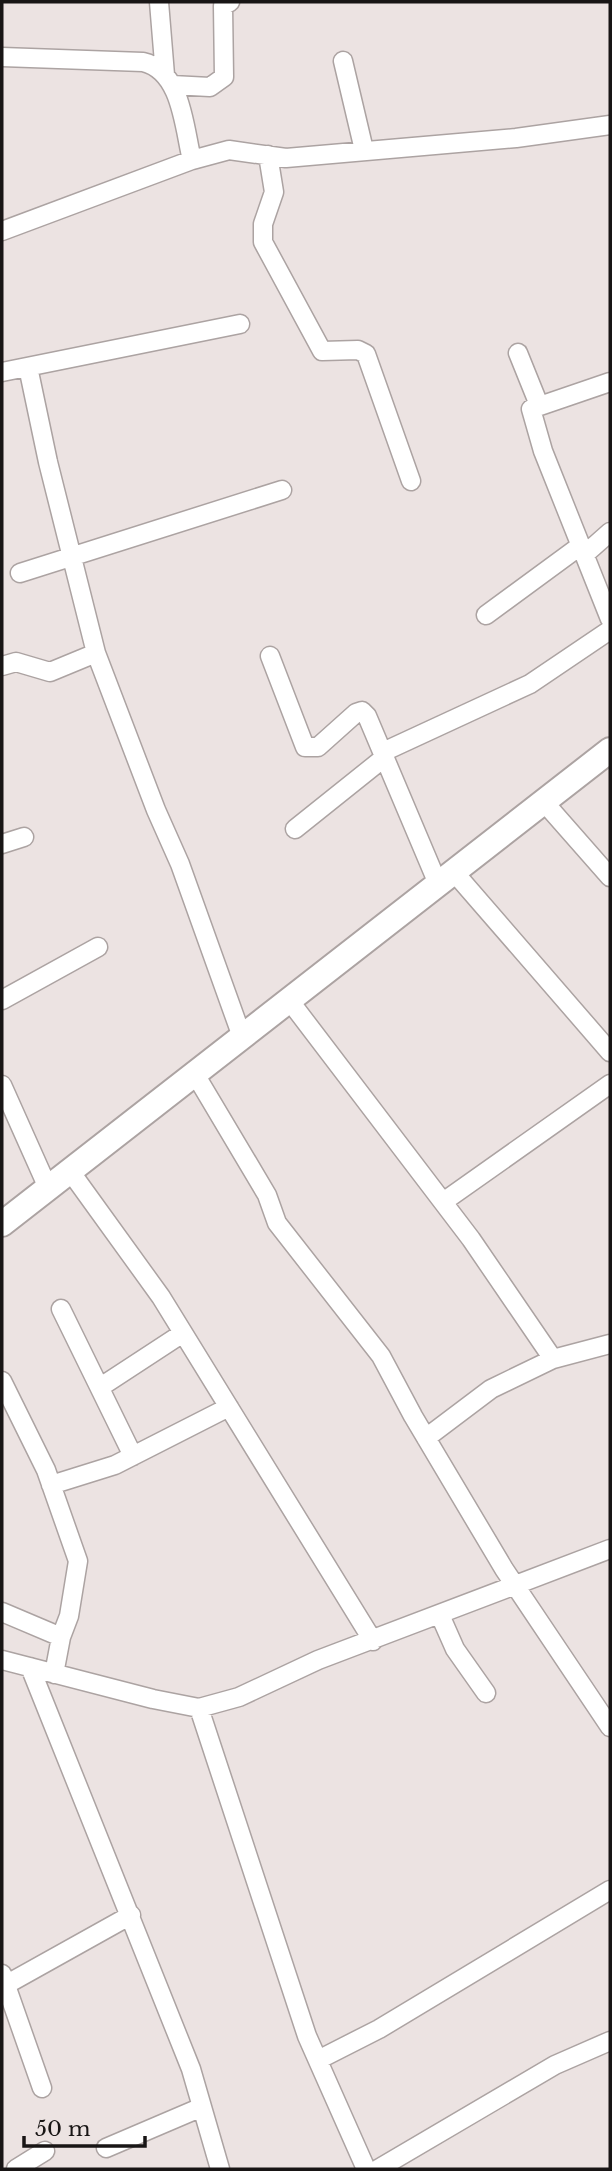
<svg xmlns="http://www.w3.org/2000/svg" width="612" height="2171" font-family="'Libre Baskerville',serif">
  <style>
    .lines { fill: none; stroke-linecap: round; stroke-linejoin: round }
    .minor-casing { stroke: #aca3a2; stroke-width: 21 }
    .secondary-casing { stroke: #aca3a2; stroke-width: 28 }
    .minor { stroke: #fff; stroke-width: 18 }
    .secondary { stroke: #fff; stroke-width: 24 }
  </style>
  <rect width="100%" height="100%" fill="#ece3e2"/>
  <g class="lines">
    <g class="minor-casing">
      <path id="minor" d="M159,2L165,75
        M2,57L143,62C182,71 184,128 192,160
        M343,61L364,150
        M172,85L210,87L224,77L223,6L230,2
        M268,155L274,192L263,224V242L322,351L358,350L366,354L411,481
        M2,231L192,160L229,150L286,158L516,138L610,125
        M518,353L539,405
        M28,367L48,462L96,653L156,810L180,864L242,1037
        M2,372L240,324
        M610,382L531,409L543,451L610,619
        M584,555L610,532
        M20,573L282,490
        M486,615L580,546
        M270,656L305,747H318L356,713L362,711L367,716L438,884
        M2,666L16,662L50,672L96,653
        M383,752L530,684L610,630
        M544,802L610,877
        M295,829L385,757
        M2,844L24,837
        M454,872L610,1052
        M2,1000L98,947
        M289,1000L471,1239L553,1359L491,1389L426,1438
        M195,1074L267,1195L277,1223L381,1356L413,1416L504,1569L610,1727
        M2,1085L48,1188
        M70,1171L161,1297L373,1641
        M443,1202L610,1084
        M61,1309L133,1456
        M553,1359L610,1344
        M2,1381L46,1470L78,1561L69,1616L61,1637L54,1674
        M102,1386L183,1333
        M51,1485L115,1465L229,1407
        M2,1612L61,1637
        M440,1615L455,1649L486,1693
        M2,1660L153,1699L199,1708L239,1697L318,1660L610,1549
        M30,1667L191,2069L220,2169
        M199,1708L307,2036L366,2169
        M2,1974L42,2088
        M2,1987L131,1915
        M318,2060L379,2029L610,1890
        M106,2148L202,2107
        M16,2169L45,2151
        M378,2169L555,2065L610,2041"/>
    </g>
    <g class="secondary-casing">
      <path id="secondary" d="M2,1224L610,750"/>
    </g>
    <use href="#minor" class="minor"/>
    <use href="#secondary" class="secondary"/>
  </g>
  <rect width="612" height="2171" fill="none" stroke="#181515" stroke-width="7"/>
  <path d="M24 2136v10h121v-10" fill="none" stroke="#181515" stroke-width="3.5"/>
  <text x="35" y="2136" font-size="21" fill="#181515" stroke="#ece3e2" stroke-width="5" paint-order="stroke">50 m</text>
</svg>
